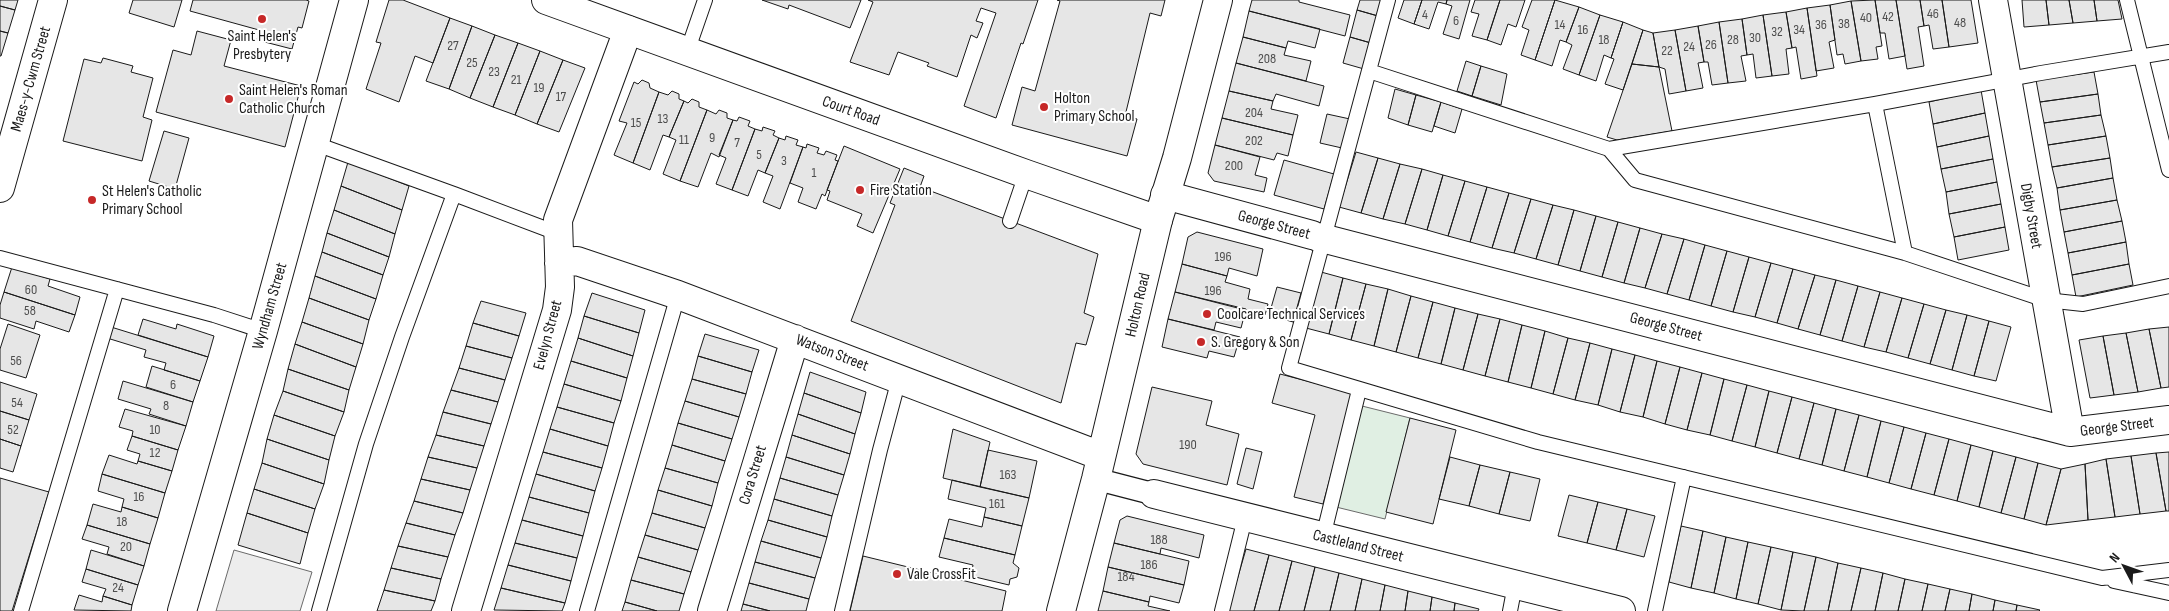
<svg xmlns="http://www.w3.org/2000/svg" width="2169" height="611" font-family="'Sofia Sans Condensed',sans-serif">
  <style>
    .grass { fill: #e0efe3; stroke: #6a6a6a }
    .parking { fill: #ededed; stroke: #6a6a6a }
    .building { fill: #e6e6e6; stroke: #1a1a1a }
    .lines { fill: none; stroke-linecap: round; stroke-linejoin: round }
    .service-casing { stroke: #1a1a1a; stroke-width: 16 }
    .pedestrian-casing { stroke: #1a1a1a; stroke-width: 24 }
    .minor-casing { stroke: #1a1a1a; stroke-width: 30 }
    .tertiary-casing { stroke: #1a1a1a; stroke-width: 30 }
    .secondary-casing { stroke: #1a1a1a; stroke-width: 30 }
    .service { stroke: #fff; stroke-width: 14 }
    .pedestrian { stroke: #fff; stroke-width: 21 }
    .minor { stroke: #fff; stroke-width: 28 }
    .tertiary { stroke: #fff; stroke-width: 28 }
    .secondary { stroke: #fff; stroke-width: 28 }
    .poi-dot { fill: #c62828; stroke: #fff; stroke-width: 2 }
    .labels { text-anchor: middle; dominant-baseline: central; stroke-width: 4; stroke-linejoin: round; paint-order: stroke }
    .number-label { font-size: 14px; fill: #4d4d4d }
    .poi-label { font-size: 16px; fill: #1a1a1a; stroke: #fff; text-anchor: start }
    .street-label { font-size: 16px; fill: #1a1a1a; stroke: #fff }
  </style>
  <rect width="100%" height="100%" fill="#fff"/>
  <path class="grass" d="M1362,406L1410,418L1385,519L1336,507Z"/>
  <path class="parking" d="M234,550L312,572L300,611H216Z"/>
  <path class="building" d="M0,0H18L15,10L0,6Z
    M133,0H182L174,27L129,13Z
    M193,0H306L309,1L302,28L298,27L292,49L257,40L259,30L190,11Z
    M389,0H403L450,18L433,63L415,56L399,102L366,89L381,43L376,42Z
    M762,0H861L850,28L789,5L788,9Z
    M868,0H1038L1023,44L1021,43L996,118L964,106L996,13L981,8L976,21L983,23L977,38L971,35L957,77L927,66L929,63L898,52L889,75L850,62L873,2Z
    M1057,0H1165L1161,16L1150,13L1125,116L1137,119L1127,156L1012,125L1022,87L1035,91L1060,1Z
    M1252,0H1299V2L1350,15L1345,36L1249,11Z
    M1360,0H1382L1378,16L1357,10Z
    M1404,0H1422L1414,24L1398,18Z
    M1422,0H1447L1446,4L1438,2L1429,29L1414,24Z
    M1447,0H1470L1459,39L1443,34L1452,6L1446,4Z
    M1475,0H1500L1487,40L1472,36L1479,14L1471,12Z
    M1500,0H1525L1516,27L1508,24L1501,45L1487,40Z
    M1532,0H1555L1535,60L1521,55L1529,30L1522,27Z
    M1555,0L1579,7L1566,42L1560,40L1552,66L1535,60Z
    M1875,0L1882,46L1876,47L1878,59L1861,61L1851,1Z
    M1875,0H1896L1905,56L1889,59L1885,33H1880Z
    M1896,0H1920L1924,26L1918,27L1924,66L1907,69Z
    M1920,0H1942L1949,47L1933,49L1929,25L1924,26Z
    M1942,0H1971L1978,43L1949,47Z
    M2022,0H2046L2049,25L2024,27Z
    M2046,0H2069L2073,23L2049,25Z
    M2069,0H2094L2097,21L2073,23Z
    M2094,0H2118L2122,19L2097,21Z
    M1851,1L1861,61L1845,64L1843,54L1837,55L1830,5Z
    M1830,5L1835,40L1829,42L1834,68L1816,71L1807,8Z
    M0,6L15,10L8,33L0,31Z
    M1579,7L1600,15L1579,75L1563,69L1572,45L1566,42Z
    M1807,8L1817,76L1801,79L1796,47L1792,48L1786,12Z
    M1357,10L1378,16L1371,43L1350,37Z
    M1249,11L1320,29L1315,48L1288,41L1286,48L1243,37Z
    M1786,12L1792,48L1786,49L1789,74L1772,76L1763,15Z
    M1600,15L1623,22L1611,58L1604,55L1596,81L1579,75Z
    M1763,15L1772,76L1756,78L1753,54L1747,55L1742,19Z
    M450,18L472,26L449,89L426,81Z
    M1742,19L1747,55L1741,56L1746,81L1728,83L1719,22Z
    M1623,22L1643,30L1623,90L1605,84L1614,59L1611,58Z
    M1719,22L1728,83L1712,85L1708,62H1704L1698,26Z
    M472,26L495,35L470,98L449,89Z
    M1698,26L1704,62L1698,63L1703,88L1686,91L1675,30Z
    M1643,30L1653,33L1659,67L1632,64Z
    M1675,30L1686,91L1669,94L1665,69L1659,67L1653,33Z
    M0,31L8,33L1,56H0Z
    M197,31L231,40L224,66L301,86L285,147L156,112L173,50L191,55Z
    M495,35L518,43L493,107L470,98Z
    M1243,37L1286,48L1284,55L1311,61L1306,81L1236,63Z
    M1350,37L1371,43L1364,69L1343,63Z
    M518,43L540,51L515,115L493,107Z
    M540,51L563,60L537,124L515,115Z
    M103,58L133,66L131,72L153,78L143,117L152,120L142,161L63,141L84,59L101,63Z
    M563,60L585,68L559,132L537,124Z
    M1466,61L1481,66L1472,96L1457,91Z
    M1236,63L1324,86L1319,106L1276,94L1273,101L1229,91Z
    M1632,64L1659,67L1672,131L1617,140L1607,137Z
    M1481,66L1507,74L1501,105L1472,96Z
    M2094,72L2098,94L2040,102L2036,80Z
    M642,80L649,83L650,88L659,92L633,163L614,155L627,123L619,121L634,82L638,84Z
    M1395,89L1416,95L1408,125L1388,118Z
    M1981,90L1985,113L1933,124L1929,102Z
    M672,91L679,94V99L684,101L669,137L663,135L650,170L633,163L659,92L668,95Z
    M1229,91L1273,101L1271,109L1298,115L1293,135L1222,118Z
    M2098,94L2101,115L2044,123L2040,102Z
    M1416,95L1441,102L1432,132L1408,125Z
    M692,99L699,102V107L707,110L680,181L663,174L676,140L669,137L684,101L688,103Z
    M1441,102L1462,109L1455,133L1434,126Z
    M707,110L716,114L719,110L727,113V118L733,120L719,157L711,153L698,187L680,181Z
    M1985,113L1989,136L1937,147L1933,124Z
    M1327,114L1350,119L1342,148L1320,143Z
    M2101,115L2106,136L2048,145L2044,123Z
    M739,117L750,121L748,126L755,129L732,190L716,184L726,158L719,155L733,120L737,121Z
    M1222,118L1293,135L1288,156L1277,153L1274,160L1215,145Z
    M763,127L775,131L773,135L779,138L765,173L758,170L748,196L732,190L755,129L762,131Z
    M164,131L189,138L175,189L149,181Z
    M786,136L798,140L796,145L803,147L780,209L763,202L773,176L765,173L779,138L785,140Z
    M1989,136L1993,159L1941,169L1937,147Z
    M2106,136L2110,158L2052,167L2048,145Z
    M807,144L819,148L817,153L824,155L826,151L837,155L835,160L838,161L825,196L822,194L816,209L798,202L803,188L790,183L803,147L806,148Z
    M1215,145L1260,157L1255,175L1267,178L1264,192L1214,181L1208,173Z
    M844,146L900,169L873,233L857,226L862,214L827,200L830,191L827,190Z
    M1356,152L1378,158L1361,213L1339,207Z
    M1378,158L1400,164L1383,219L1361,213Z
    M2110,158L2113,178L2057,188L2052,167Z
    M1993,159L1997,182L1946,192L1941,169Z
    M1284,160L1334,174L1324,209L1274,195Z
    M348,162L409,186L402,210L341,186Z
    M1400,164L1422,169L1405,224L1383,219Z
    M904,168L924,176L920,187L1098,254L1084,313L1094,317L1086,345L1076,343L1061,403L851,321L895,205L890,203Z
    M1422,169L1443,175L1427,230L1405,224Z
    M1443,175L1465,181L1448,236L1427,230Z
    M2113,178L2117,200L2060,210L2057,188Z
    M1465,181L1487,187L1470,242L1448,236Z
    M1997,182L2001,204L1949,214L1946,192Z
    M341,186L402,210L395,234L334,210Z
    M1487,187L1509,193L1492,248L1470,242Z
    M1509,193L1531,199L1514,253L1492,248Z
    M1531,199L1553,205L1536,259L1514,253Z
    M2117,200L2122,221L2064,232L2060,210Z
    M2001,204L2005,227L1954,237L1949,214Z
    M1553,205L1574,210L1558,265L1536,259Z
    M334,210L395,234L389,257L327,233Z
    M1574,210L1596,216L1580,271L1558,265Z
    M1596,216L1618,222L1602,277L1580,271Z
    M2122,221L2126,242L2068,253L2064,232Z
    M1618,222L1640,228L1624,283L1602,277Z
    M2005,227L2009,250L1958,260L1954,237Z
    M1640,228L1662,234L1645,288L1624,283Z
    M1197,232L1263,249L1257,276L1229,268L1227,276L1182,264L1188,237Z
    M327,233L389,257L383,275L322,252Z
    M1662,234L1684,239L1667,294L1645,288Z
    M1684,239L1705,245L1689,300L1667,294Z
    M2126,242L2129,264L2072,275L2068,253Z
    M1705,245L1727,251L1711,306L1689,300Z
    M1727,251L1749,257L1733,312L1711,306Z
    M322,252L383,275L376,299L315,276Z
    M1749,257L1771,263L1755,317L1733,312Z
    M1771,263L1793,269L1777,323L1755,317Z
    M1182,264L1227,276L1225,282L1250,289L1248,299L1268,304L1265,315L1175,292Z
    M2129,264L2133,285L2076,297L2072,275Z
    M12,267L50,279L48,286L80,297L75,315L4,292Z
    M1793,269L1815,275L1798,329L1777,323Z
    M1321,272L1343,278L1329,334L1306,328Z
    M1815,275L1836,280L1820,335L1798,329Z
    M315,276L376,299L369,320L309,298Z
    M1343,278L1366,284L1351,340L1329,334Z
    M1836,280L1858,286L1842,341L1820,335Z
    M1366,284L1388,289L1374,346L1351,340Z
    M1858,286L1880,292L1864,347L1842,341Z
    M1277,287L1301,293L1293,322L1269,315Z
    M1388,289L1411,296L1396,352L1374,346Z
    M4,292L75,315L69,332L36,321L34,329L0,318V305Z
    M1175,292L1246,309L1241,328L1216,322L1214,330L1168,319Z
    M1880,292L1902,298L1886,352L1864,347Z
    M592,293L645,310L639,333L584,316Z
    M1411,296L1433,302L1418,358L1396,352Z
    M309,298L369,320L363,344L302,322Z
    M1902,298L1924,304L1908,358L1886,352Z
    M481,301L526,313L519,336L473,323Z
    M1433,302L1455,308L1441,364L1418,358Z
    M1924,304L1946,310L1930,364L1908,358Z
    M1455,308L1478,314L1463,370L1441,364Z
    M1946,310L1967,315L1952,370L1930,364Z
    M1478,314L1500,319L1485,376L1463,370Z
    M1967,315L1989,321L1974,376L1952,370Z
    M584,316L639,333L633,356L578,338Z
    M143,319L176,329L177,324L214,336L208,357L138,335Z
    M1168,319L1240,337L1234,357L1209,351L1207,358L1162,347Z
    M1500,319L1522,325L1508,382L1485,376Z
    M1989,321L2011,327L1996,381L1974,376Z
    M302,322L363,344L356,367L295,344Z
    M473,323L519,336L512,358L466,346Z
    M8,324L40,335L26,378L0,370V349Z
    M1522,325L1545,331L1531,388L1508,382Z
    M111,327L208,357L200,381L164,370L166,363L144,357L146,350L107,338Z
    M2169,327V387L2161,388L2149,329Z
    M2149,329L2161,388L2138,392L2126,333Z
    M1545,331L1568,338L1553,394L1531,388Z
    M2126,333L2138,392L2114,395L2103,336Z
    M705,334L759,350L752,372L698,356Z
    M2103,336L2114,395L2090,398L2079,340Z
    M578,338L633,356L627,378L571,361Z
    M1568,338L1590,343L1575,400L1553,394Z
    M1590,343L1612,349L1598,405L1575,400Z
    M295,344L356,367L349,390L288,369Z
    M466,346L512,358L505,380L459,368Z
    M1612,349L1635,355L1620,412L1598,405Z
    M1635,355L1657,361L1643,417L1620,412Z
    M698,356L752,372L746,394L692,379Z
    M571,361L627,378L621,401L564,384Z
    M1657,361L1680,367L1665,424L1643,417Z
    M152,366L200,381L193,402L146,387Z
    M1680,367L1702,373L1687,430L1665,424Z
    M459,368L505,380L498,402L451,390Z
    M288,369L349,390L344,412L283,391Z
    M810,372L866,392L861,413L804,393Z
    M1702,373L1724,379L1710,435L1687,430Z
    M1280,374L1353,393L1323,504L1294,497L1315,415L1272,403Z
    M692,379L746,394L739,417L685,401Z
    M1724,379L1747,385L1732,441L1710,435Z
    M123,381L193,402L186,426L149,414L151,409L118,399Z
    M0,382L37,394L29,420L0,411Z
    M564,384L621,401L614,423L557,407Z
    M1747,385L1769,391L1755,447L1732,441Z
    M1152,387L1212,401L1206,425L1239,434L1227,485L1143,464L1136,454Z
    M451,390L498,402L491,424L443,412Z
    M283,391L344,412L335,436L274,415Z
    M1769,391L1792,397L1777,453L1755,447Z
    M804,393L861,413L855,434L798,414Z
    M1792,397L1814,403L1799,459L1777,453Z
    M685,401L739,417L732,439L678,423Z
    M1814,403L1836,409L1822,465L1799,459Z
    M557,407L614,423L608,446L550,429Z
    M125,409L186,426L178,450L132,436L133,431L119,427Z
    M1836,409L1859,415L1844,471L1822,465Z
    M0,411L29,420L21,446L0,439Z
    M443,412L491,424L484,446L436,435Z
    M798,414L855,434L850,454L792,435Z
    M274,415L335,436L329,460L267,439Z
    M1859,415L1881,421L1867,477L1844,471Z
    M1410,418L1456,430L1433,524L1386,512Z
    M1881,421L1904,427L1889,483L1867,477Z
    M678,423L732,439L725,461L672,445Z
    M1904,427L1926,433L1911,489L1889,483Z
    M550,429L608,446L602,468L543,452Z
    M953,429L990,442L980,487L943,478Z
    M1926,433L1949,439L1934,495L1911,489Z
    M436,435L484,446L477,468L428,457Z
    M792,435L850,454L844,475L786,457Z
    M132,436L178,450L172,471L138,461L140,454L127,450Z
    M0,439L21,446L13,472L0,468Z
    M267,439L329,460L324,484L262,463Z
    M1949,439L1971,445L1957,501L1934,495Z
    M672,445L725,461L718,483L665,468Z
    M1971,445L1993,451L1979,507L1957,501Z
    M1246,448L1262,452L1253,489L1237,484Z
    M988,450L1037,461L1029,498L980,487Z
    M1993,451L2016,457L2001,513L1979,507Z
    M543,452L602,468L595,491L536,474Z
    M2169,452V511H2166L2156,453Z
    M2156,453L2166,511L2140,514L2131,456Z
    M109,455L137,464L138,461L172,471L165,493L102,474Z
    M2131,456L2140,514L2115,517L2106,459Z
    M428,457L477,468L470,490L421,479Z
    M786,457L844,475L838,495L780,478Z
    M1450,457L1480,465L1469,506L1439,499Z
    M2016,457L2038,463L2024,519L2001,513Z
    M2106,459L2115,517L2088,520L2085,464Z
    M262,463L324,484L315,509L254,489Z
    M2038,463L2061,469L2046,525L2024,519Z
    M2085,464L2088,520L2046,525L2061,469Z
    M1480,465L1510,472L1499,514L1469,506Z
    M665,468L718,483L712,506L658,490Z
    M1510,472L1540,479L1530,521L1499,514Z
    M102,474L165,493L158,518L122,507L124,499L98,491Z
    M536,474L595,491L589,513L529,497Z
    M0,478L49,492L12,611H0Z
    M780,478L838,495L832,516L774,499Z
    M421,479L470,490L463,513L414,501Z
    M952,480L1029,498L1022,526L984,517L986,508L948,499Z
    M254,489L315,509L308,533L247,513Z
    M658,490L712,506L705,528L652,513Z
    M1569,495L1598,502L1587,543L1558,536Z
    M529,497L589,513L583,536L522,520Z
    M774,499L832,516L827,537L768,520Z
    M414,501L463,513L455,535L406,523Z
    M1598,502L1627,509L1616,550L1587,543Z
    M93,504L121,512L122,507L158,518L150,544L87,525Z
    M1627,509L1655,516L1644,557L1616,550Z
    M247,513L308,533L300,564L238,545Z
    M652,513L705,528L698,550L645,535Z
    M1127,516L1204,535L1199,558L1161,548L1160,554L1114,543L1120,520Z
    M984,517L1022,526L1015,555L944,538L949,519L982,527Z
    M522,520L583,536L577,558L515,543Z
    M768,520L827,537L821,558L761,541Z
    M406,523L455,535L448,557L398,546Z
    M87,525L150,544L144,566L107,554L109,547L82,539Z
    M1681,526L1703,531L1691,588L1669,582Z
    M1703,531L1726,537L1714,593L1691,588Z
    M645,535L698,550L691,572L638,557Z
    M1726,537L1748,542L1736,599L1714,593Z
    M944,538L1015,555L1013,563L1019,568L1017,577L1010,579L1009,585L971,576L973,565L939,557Z
    M761,541L821,558L815,578L755,562Z
    M1748,542L1771,547L1758,604L1736,599Z
    M515,543L577,558L571,581L508,565Z
    M1114,543L1189,561L1184,585L1108,567Z
    M398,546L448,557L441,579L391,568Z
    M1771,547L1793,552L1781,610L1758,604Z
    M1246,549L1269,555L1254,611H1228Z
    M91,550L144,566L138,585L86,569Z
    M1793,552L1816,557L1804,611L1781,610Z
    M1269,555L1292,561L1279,611H1254Z
    M863,556L1006,591L1002,611H850Z
    M638,557L691,572L684,594L631,580Z
    M1816,557L1838,563L1828,611H1804Z
    M1292,561L1315,567L1304,611H1279Z
    M755,562L815,578L809,599L749,583Z
    M1838,563L1861,568L1851,611H1828Z
    M508,565L571,581L565,603L501,588Z
    M1108,567L1184,585L1179,603L1150,596L1149,602L1103,591Z
    M1315,567L1339,573L1330,611H1304Z
    M391,568L441,579L435,601L384,590Z
    M1861,568L1883,573L1875,611H1851Z
    M86,569L138,585L132,605L103,596L106,589L82,582Z
    M1339,573L1362,579L1355,611H1330Z
    M1883,573L1905,579L1898,611H1875Z
    M1362,579L1385,585L1380,611H1355Z
    M1905,579L1928,584L1922,611H1898Z
    M631,580L684,594L679,611H657L625,602Z
    M749,583L809,599L806,611H770L743,604Z
    M1928,584L1950,589L1945,611H1922Z
    M1385,585L1408,591L1405,611H1380Z
    M501,588L565,603L562,611L494,610Z
    M1950,589L1972,594L1969,611H1945Z
    M384,590L435,601L431,611H377Z
    M1103,591L1149,602L1148,606L1170,611H1098Z
    M1408,591L1432,597L1430,611H1405Z
    M1972,594L1995,600L1993,611H1969Z
    M79,595L102,602L103,596L132,605L131,611L74,610Z
    M1432,597L1455,603L1454,611H1430Z
    M1995,600L2017,605L2016,611H1993Z
    M625,602L657,611H622Z
    M1455,603L1479,609L1478,611H1454Z
    M743,604L770,611H741Z
    M2017,605L2040,610L2039,611H2016Z"/>
  <g class="lines">
    <g class="service-casing">
      <path id="service" d="M1388,0L1289,368L1538,442L2102,578L2169,570
        M2127,0L2169,170
        M687,52L705,0
        M1369,71L1609,149L1875,104L2041,73L2169,52
        M1875,104L1905,253
        M316,144L454,194
        M1609,149L1635,180L1905,253L2046,300L2083,304L2169,286
        M1010,221L1026,174
        M0,258L214,315L263,331
        M1323,537L1359,390
        M2114,581L2169,593
        M21,611L117,289
        M319,611L366,444L402,337L454,194L557,233
        M587,611L678,295
        M842,611L880,450L899,379
        M1222,611L1245,518
        M1510,611L1515,585
        M1655,611L1684,477"/>
    </g>
    <g class="pedestrian-casing">
      <path id="pedestrian" d="M1096,479L1154,494"/>
    </g>
    <g class="minor-casing">
      <path id="minor" d="M1993,0L2070,432
        M0,188L53,0
        M1165,195L1312,235
        M1318,237L2070,432L2169,420
        M559,263L577,261L678,295L1101,456
        M1154,494L1621,611
        M466,611L557,310L560,287L558,220L628,30
        M712,611L795,339
        M1061,611L1096,479L1158,220"/>
    </g>
    <g class="tertiary-casing">
      <path id="tertiary" d="M546,0L1026,174L1158,220L1177,158L1218,0"/>
    </g>
    <g class="secondary-casing">
      <path id="secondary" d="M182,611L263,331L354,0"/>
    </g>
    <use href="#service" class="service"/>
    <use href="#pedestrian" class="pedestrian"/>
    <use href="#minor" class="minor"/>
    <use href="#tertiary" class="tertiary"/>
    <use href="#secondary" class="secondary"/>
  </g>
  <g class="poi-dot">
    <circle cx="262" cy="19" r="5"/>
    <circle cx="229" cy="99" r="5"/>
    <circle cx="1044" cy="107" r="5"/>
    <circle cx="860" cy="190" r="5"/>
    <circle cx="92" cy="200" r="5"/>
    <circle cx="1207" cy="314" r="5"/>
    <circle cx="1201" cy="342" r="5"/>
    <circle cx="897" cy="574" r="5"/>
  </g>
  <g class="labels">
    <g class="number-label">
      <text x="1933" y="13">46</text>
      <text x="1425" y="14">4</text>
      <text x="1888" y="16">42</text>
      <text x="1866" y="17">40</text>
      <text x="1456" y="20">6</text>
      <text x="1960" y="22">48</text>
      <text x="1844" y="23">38</text>
      <text x="1560" y="24">14</text>
      <text x="1821" y="24">36</text>
      <text x="1583" y="29">16</text>
      <text x="1799" y="29">34</text>
      <text x="1777" y="31">32</text>
      <text x="1755" y="37">30</text>
      <text x="1604" y="39">18</text>
      <text x="1733" y="39">28</text>
      <text x="1711" y="44">26</text>
      <text x="453" y="45">27</text>
      <text x="1689" y="46">24</text>
      <text x="1667" y="50">22</text>
      <text x="1267" y="58">208</text>
      <text x="472" y="62">25</text>
      <text x="494" y="71">23</text>
      <text x="516" y="79">21</text>
      <text x="539" y="87">19</text>
      <text x="561" y="96">17</text>
      <text x="1254" y="112">204</text>
      <text x="663" y="118">13</text>
      <text x="636" y="122">15</text>
      <text x="712" y="137">9</text>
      <text x="684" y="139">11</text>
      <text x="1254" y="140">202</text>
      <text x="737" y="142">7</text>
      <text x="759" y="154">5</text>
      <text x="784" y="160">3</text>
      <text x="1234" y="165">200</text>
      <text x="814" y="172">1</text>
      <text x="1223" y="256">196</text>
      <text x="31" y="289">60</text>
      <text x="1213" y="290">196</text>
      <text x="30" y="310">58</text>
      <text x="16" y="360">56</text>
      <text x="173" y="384">6</text>
      <text x="17" y="402">54</text>
      <text x="166" y="405">8</text>
      <text x="13" y="429">52</text>
      <text x="155" y="429">10</text>
      <text x="1188" y="444">190</text>
      <text x="155" y="452">12</text>
      <text x="1008" y="474">163</text>
      <text x="139" y="496">16</text>
      <text x="997" y="503">161</text>
      <text x="122" y="521">18</text>
      <text x="1159" y="539">188</text>
      <text x="126" y="546">20</text>
      <text x="1149" y="564">186</text>
      <text x="1126" y="576">184</text>
      <text x="118" y="587">24</text>
    </g>
    <g class="poi-label">
      <text x="262" y="36" text-anchor="middle">Saint Helen's<tspan x="262" dy="18">Presbytery</tspan></text>
      <text x="239" y="90">Saint Helen's Roman<tspan x="239" dy="18">Catholic Church</tspan></text>
      <text x="1054" y="98">Holton<tspan x="1054" dy="18">Primary School</tspan></text>
      <text x="870" y="190">Fire Station</text>
      <text x="102" y="191">St Helen's Catholic<tspan x="102" dy="18">Primary School</tspan></text>
      <text x="1217" y="314">Coolcare Technical Services</text>
      <text x="1211" y="342">S. Gregory &amp; Son</text>
      <text x="907" y="574">Vale CrossFit</text>
    </g>
    <g class="street-label">
      <text transform="translate(31 79) rotate(-74)">Maes-y-Cwm Street</text>
      <text transform="translate(851 111) rotate(20)">Court Road</text>
      <text transform="translate(2031 216) rotate(80)">Digby Street</text>
      <text transform="translate(1274 225) rotate(15)">George Street</text>
      <text transform="translate(1138 305) rotate(-77)">Holton Road</text>
      <text transform="translate(270 306) rotate(-74)">Wyndham Street</text>
      <text transform="translate(1666 327) rotate(15)">George Street</text>
      <text transform="translate(548 335) rotate(-75)">Evelyn Street</text>
      <text transform="translate(832 353) rotate(21)">Watson Street</text>
      <text transform="translate(2117 427) rotate(-7)">George Street</text>
      <text transform="translate(753 475) rotate(-73)">Cora Street</text>
      <text transform="translate(1358 546) rotate(14)">Castleland Street</text>
    </g>
  </g>
  <g transform="translate(2124 566) rotate(311)" stroke="#ffffff" stroke-width="4" paint-order="stroke">
  <path d="M0-4L9 19L0 12L-9 19Z" fill="#1a1a1a"/>
  <text y="-8" font-size="14" font-weight="bold" text-anchor="middle" fill="#1a1a1a">N</text>
  </g>
</svg>
